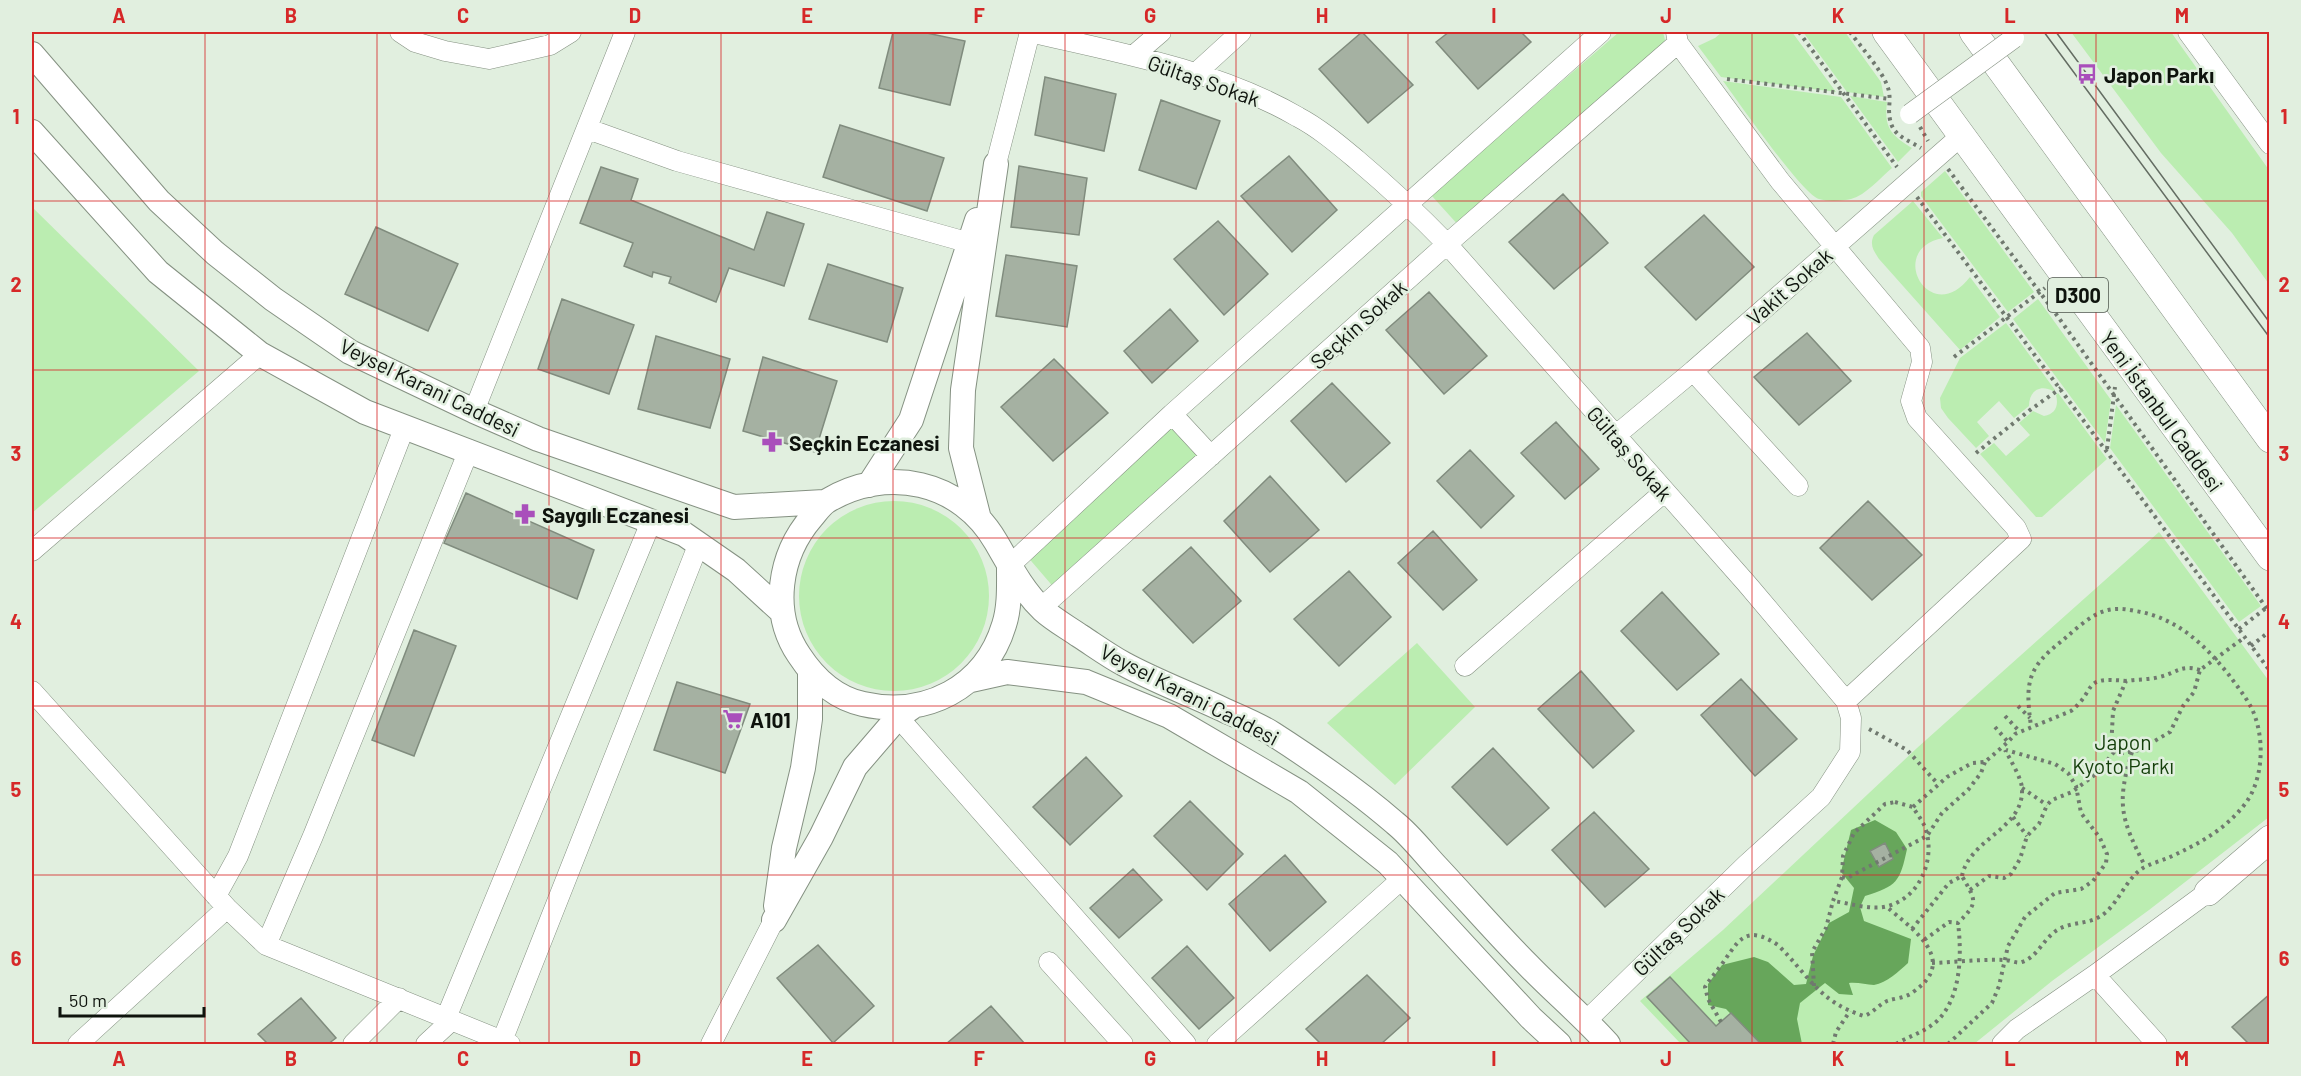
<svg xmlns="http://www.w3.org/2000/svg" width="2301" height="1076" font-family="Barlow,sans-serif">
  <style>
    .green { fill: #bbedb1 }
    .water { fill: #67a65b }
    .building { fill: #a5b1a2; stroke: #808c7e; stroke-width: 1.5 }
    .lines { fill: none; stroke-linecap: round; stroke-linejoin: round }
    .minor-casing { stroke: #859182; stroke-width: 21 }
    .major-casing { stroke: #859182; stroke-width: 26 }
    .highway-casing { stroke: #859182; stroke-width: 28 }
    .path { stroke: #70796f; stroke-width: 4; stroke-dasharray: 3 4.5; stroke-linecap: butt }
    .minor { stroke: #fff; stroke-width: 20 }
    .major { stroke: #fff; stroke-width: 24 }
    .highway { stroke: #fff; stroke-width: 27 }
    .tram { stroke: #646d63; stroke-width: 1.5 }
    .minor-bridge-casing { stroke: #859182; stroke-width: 21; stroke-linecap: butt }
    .minor-bridge { stroke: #fff; stroke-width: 20 }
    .grid { fill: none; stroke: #d62828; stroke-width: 1.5; stroke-opacity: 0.55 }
    .labels { text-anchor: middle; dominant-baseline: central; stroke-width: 5; stroke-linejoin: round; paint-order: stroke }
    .shield { fill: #e1efdf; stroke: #4d554c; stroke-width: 1.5 }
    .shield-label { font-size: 20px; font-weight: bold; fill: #0e130d }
    .poi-label { font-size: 21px; font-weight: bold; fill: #0e130d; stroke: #e1efdf; text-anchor: start }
    .street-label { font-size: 21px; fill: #0e130d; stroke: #e1efdf }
    .park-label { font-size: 21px; fill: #143f0a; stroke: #e1efdf }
    .neatline { fill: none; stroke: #d62828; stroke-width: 2 }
    .grid-label { font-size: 20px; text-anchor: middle; font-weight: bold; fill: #d62828 }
  </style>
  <rect width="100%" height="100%" fill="#e1efdf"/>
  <path class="green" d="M1619,32H1663L1665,40L1662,47L1460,227L1431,195Z
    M1722,32H1792L1836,92L1721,77L1698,46L1715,38Z
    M1803,32H1845L1881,82L1884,97L1847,92Z
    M2071,32H2171L2269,170V284L2232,233L2161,153Z
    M1723,81L1841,97L1892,168C1880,178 1866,195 1851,199C1843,201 1828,202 1819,199C1803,195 1737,100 1723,81Z
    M1850,96L1887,102C1884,127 1890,135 1912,148L1898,162Z
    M1945,171L2034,292L2008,312L1921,196V192Z
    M1913,201L1943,238C1885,249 1930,329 1970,277L2000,317L1960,350L1879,259C1874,251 1869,245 1874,235Z
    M32,207L199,371L32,513Z
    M2038,299L2111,400L2105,443L2013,319Z
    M2006,323L2055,390L2053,391C2040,384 2029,391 2029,406L2014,418L1999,401L1977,422L1989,436L1976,448L1948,418L1941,408L1940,398L1960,358Z
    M2058,393L2107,459L2042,517H2036L1980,454L1994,443L2006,456L2030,435L2019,423L2033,411L2044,416C2055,414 2059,406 2056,395Z
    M2116,405L2261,606L2239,622L2110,448Z
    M1171,427L1200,458L1056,590L1026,555Z
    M799 596a95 95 0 1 1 190 0a95 95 0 1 1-190 0Z
    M2159,532L2269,681V817L2149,910L2052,981L1974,1044H1681L1640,1001L1723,930L1917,748Z
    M1417,643L1475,707L1395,785L1327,723Z"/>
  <path class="water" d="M1875,820L1896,832L1907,849C1900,882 1897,886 1865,896L1860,907L1864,921L1911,939L1908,963C1899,971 1887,983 1874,985C1866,985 1858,982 1849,983L1853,995L1839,994L1825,983L1800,1003L1797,1019L1802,1044H1760L1726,1009L1708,1005V984L1722,965L1754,957L1768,962L1794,985L1806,984L1813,956L1829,923L1849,912L1854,888L1841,872L1851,830Z"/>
  <path class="building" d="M893,32H922L965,41L950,105L879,88Z
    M1362,32L1413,85L1368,123L1319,69Z
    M1449,32H1521L1531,42L1478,89L1436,42Z
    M1045,77L1116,94L1104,151L1035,135Z
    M1161,100L1220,121L1196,189L1139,170Z
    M840,125L944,158L927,211L823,177Z
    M1289,156L1337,210L1292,252L1241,196Z
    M1019,166L1087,178L1079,235L1011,227Z
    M601,167L638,179L631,200L754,250L767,212L804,224L784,286L729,268L716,302L669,283L671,277L653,272L652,277L624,266L633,243L580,223Z
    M1563,194L1608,243L1554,289L1509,242Z
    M1704,215L1754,267L1696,320L1645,267Z
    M1218,221L1268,274L1224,315L1174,259Z
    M376,227L458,264L428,331L345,294Z
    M1006,255L1077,266L1067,327L996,316Z
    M828,264L903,288L887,342L809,319Z
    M1429,292L1487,356L1444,394L1386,330Z
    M562,299L634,325L609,394L538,369Z
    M1170,309L1198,341L1152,383L1124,351Z
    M1807,333L1851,381L1799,425L1754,377Z
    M656,336L730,359L710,428L638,409Z
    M763,357L837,381L815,452L743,431Z
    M1054,359L1108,413L1053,461L1001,407Z
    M1332,383L1390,443L1346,482L1291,421Z
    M1556,422L1599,469L1565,499L1521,453Z
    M1470,450L1514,496L1481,528L1437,481Z
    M1270,476L1319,530L1270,572L1224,521Z
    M466,493L594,550L577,599L444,543Z
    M1868,501L1922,555L1872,600L1820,548Z
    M1433,531L1477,580L1443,610L1398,563Z
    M1191,547L1241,601L1193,643L1143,590Z
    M1349,571L1391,617L1339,666L1294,619Z
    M1662,592L1719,654L1677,690L1621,631Z
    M414,630L456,646L414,756L372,740Z
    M1581,671L1634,731L1593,768L1538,709Z
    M1741,679L1797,739L1755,776L1701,715Z
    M677,682L750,704L725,773L654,750Z
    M1493,748L1549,808L1507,845L1452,787Z
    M1086,757L1122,796L1070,845L1033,807Z
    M1190,801L1243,854L1207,890L1154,836Z
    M1594,812L1649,869L1605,907L1552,850Z
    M1885,843L1893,859L1879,867L1870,851Z
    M1285,855L1326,902L1270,951L1229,904Z
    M1133,869L1162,900L1119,938L1090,908Z
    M818,945L874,1006L833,1043L777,978Z
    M1187,946L1234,998L1199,1029L1152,978Z
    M1367,975L1410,1018L1381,1044H1321L1306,1029Z
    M1670,977L1716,1026L1731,1013L1761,1044H1691L1647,997Z
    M2270,994V1044H2249L2232,1027Z
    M301,998L336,1038L328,1044H268L258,1034Z
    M991,1006L1025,1044H946Z"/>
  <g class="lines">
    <g class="minor-casing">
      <path id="minor" d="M400,32L415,42L445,51L489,59L550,45L571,32
        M1029,32C1118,52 1219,71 1298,117C1319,128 1339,145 1357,160C1389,187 1418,214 1447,244L1747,584L1846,701L1851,718L1850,752L1821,797L1746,865L1587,1020
        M1676,32L1678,43L1780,181L1920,348L1922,362L1911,401L1917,418L2016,528L2021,539L1846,701
        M2188,32L2270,144
        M1133,56L1161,32
        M1195,74L1241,32
        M588,129L677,161L970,243
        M996,164L1030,32
        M1693,371L1798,486
        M474,411L625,32
        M1172,414L1211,456
        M1615,436L1693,371L1961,136
        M32,551L260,354
        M1009,566L1172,414L1601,32
        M1041,608L1447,244L1678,43
        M1465,666L1664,492
        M32,691L227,908L266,945L510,1044
        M898,717L1186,1044
        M216,896L238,856L405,426
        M266,945L313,836L469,450
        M1049,962L1123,1044
        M2095,975L2157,1044
        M446,1018L651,522
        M502,1041L699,543
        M78,1044L227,908
        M353,1044L399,998
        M426,1044L452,1020
        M711,1044L774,920
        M1217,1044L1403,878
        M2002,1044L2017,1029L2095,975L2208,892"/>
    </g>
    <g class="major-casing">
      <path id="major" d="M32,54L159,201L215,253L273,299L350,352L474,411L538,439L734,507L824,502
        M32,132L158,272L260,354L365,412L684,534L736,570L782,612
        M869,485L911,420L977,220
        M979,519L961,448L963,390L996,164
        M1009,566C1009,585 1010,607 1004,625C985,688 925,718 863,704C835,698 814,678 799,655C770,612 779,555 812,517C817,511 821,505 827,501C887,465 961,481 996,542C1010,566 1023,591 1043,610C1054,620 1067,627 1080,636C1094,645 1109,656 1124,664C1157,682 1193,695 1226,711C1242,718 1259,725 1273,734C1315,761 1358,791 1395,823C1410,835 1423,852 1436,866C1467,899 1496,933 1528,965C1554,992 1583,1016 1608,1044
        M971,680L1007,672L1086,682L1169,716L1299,792L1388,863L1531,1018L1559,1044
        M776,906L784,848L803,768L810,719V672
        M774,920L821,837L855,767L898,717L911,708"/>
    </g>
    <g class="highway-casing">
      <path id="highway" d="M1886,32L2270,557
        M1973,32L2270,439
        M2208,892L2270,839"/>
    </g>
    <path class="path" d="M1799,32L1897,167
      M1850,32C1861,47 1880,68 1887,85C1890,92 1890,100 1889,108C1889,135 1901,136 1921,148
      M2077,32H2080
      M1727,79L1890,99
      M1920,127L1928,141
      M1948,169L2056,314L2270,613
      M1917,197L2270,671
      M1954,357L2045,288
      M2107,449L2115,387
      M1976,453L2030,410L2061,388
      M2239,629L2266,608
      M2251,646L2270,631
      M2200,670C2181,664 2177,673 2159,677C2149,680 2137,679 2126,681L2113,711L2111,750L2123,753L2139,750L2170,732L2183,706L2194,692L2200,670L2245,637
      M2018,706L2030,718
      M2005,716L2019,731
      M1995,727L2008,742
      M1869,729L1907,750L1938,784
      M2132,752C2116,804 2121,819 2145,866
      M2022,788L2047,805
      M1895,802L1913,807C1917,814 1922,820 1925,827C1936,858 1921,897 1888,906C1872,911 1849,903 1833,901L1842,877L1843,856L1854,833L1885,804Z
      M1913,807L1947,777L1972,763L1985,762L2008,742L2015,734L2071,711C2098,689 2080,676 2126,681
      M2013,817L2027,836
      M1962,876C1969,839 2024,829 2022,789C2022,779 2010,759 2005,750
      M1842,877L1847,878L1927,836L1942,813L1968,790L1981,773L1985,762
      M1970,890L1989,876L2004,878L2011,874L2020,859L2027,836L2039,824L2047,805L2052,800L2072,792L2096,774L2114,752
      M1912,929L1949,883L1962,876C1976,901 1979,902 1958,923L1949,922L1924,940
      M1932,963C1956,962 1981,959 2005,960C2010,960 2017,964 2022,962C2038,957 2044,937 2059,929C2074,921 2091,925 2105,913C2120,900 2126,879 2143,868C2150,864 2160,861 2168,858C2198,844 2224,831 2245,804C2264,779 2265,737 2252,709C2246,697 2237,686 2229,675C2204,644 2176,617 2135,611C2126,609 2117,608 2108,610C2091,614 2076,629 2063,640C2027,668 2025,682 2031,726
      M1814,986L1812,952L1826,928L1833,901
      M1721,1022L1708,999L1705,987C1709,980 1714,975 1719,968C1738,943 1743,922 1778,945C1809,976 1819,1002 1864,1016C1873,1013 1878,1005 1887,1001C1895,998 1906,998 1913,992C1960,960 1912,929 1887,907
      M1833,1044L1836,1032L1850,1011
      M1896,1044C1909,1036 1925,1032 1937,1021C1961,998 1962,955 1958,923
      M1948,1044L1992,1003L1999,986L2008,946L2025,917L2055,893L2081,889L2093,881L2106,863L2107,854L2100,838L2081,813L2076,786L2068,773L2055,764L2006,750"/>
    <use href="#minor" class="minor"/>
    <use href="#major" class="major"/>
    <use href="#highway" class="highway"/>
    <path class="tram" d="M2044,32L2270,338
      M2056,32L2270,323"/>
    <g class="minor-bridge-casing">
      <path id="minor-bridge" d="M1910,114L2014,38"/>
    </g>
    <use href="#minor-bridge" class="minor-bridge"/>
  </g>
  <path class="grid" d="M205,32V1044M377,32V1044M549,32V1044M721,32V1044M893,32V1044M1065,32V1044M1236,32V1044M1408,32V1044M1580,32V1044M1752,32V1044M1924,32V1044M2096,32V1044M32,201H2270M32,370H2270M32,538H2270M32,706H2270M32,875H2270"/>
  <defs>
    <g id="bus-bare" transform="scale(1.62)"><path d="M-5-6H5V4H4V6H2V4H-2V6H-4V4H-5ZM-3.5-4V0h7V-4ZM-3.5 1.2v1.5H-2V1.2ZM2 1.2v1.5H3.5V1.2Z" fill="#a94fbb" stroke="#e1efdf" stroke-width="2.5" paint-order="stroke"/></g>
    <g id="pharmacy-bare" transform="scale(1.62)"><path d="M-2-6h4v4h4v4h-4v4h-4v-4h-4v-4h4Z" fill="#a94fbb" stroke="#e1efdf" stroke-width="2.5" paint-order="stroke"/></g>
    <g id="supermarket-bare" transform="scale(1.62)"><path d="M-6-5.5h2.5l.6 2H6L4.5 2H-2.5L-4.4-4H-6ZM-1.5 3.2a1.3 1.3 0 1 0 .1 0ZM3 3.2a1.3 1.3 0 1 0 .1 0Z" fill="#a94fbb" stroke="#e1efdf" stroke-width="2.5" paint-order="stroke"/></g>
  </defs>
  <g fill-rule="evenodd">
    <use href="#bus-bare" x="2087" y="74"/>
    <use href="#pharmacy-bare" x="772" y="442"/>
    <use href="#pharmacy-bare" x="525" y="514"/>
    <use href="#supermarket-bare" x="733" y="719"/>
  </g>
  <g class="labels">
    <rect class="shield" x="2048" y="278" width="60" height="34" rx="4.5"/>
    <g class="shield-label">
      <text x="2078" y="295">D300</text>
    </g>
    <g class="poi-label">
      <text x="2104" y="74">Japon Parkı</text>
      <text x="789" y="442">Seçkin Eczanesi</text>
      <text x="542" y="514">Saygılı Eczanesi</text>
      <text x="750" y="719">A101</text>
    </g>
    <g class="street-label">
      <text transform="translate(1204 80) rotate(19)">Gültaş Sokak</text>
      <text transform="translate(1789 286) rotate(-41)">Vakit Sokak</text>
      <text transform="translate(1358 324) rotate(-42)">Seçkin Sokak</text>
      <text transform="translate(430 387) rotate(26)">Veysel Karani Caddesi</text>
      <text transform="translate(2162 411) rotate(54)">Yeni İstanbul Caddesi</text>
      <text transform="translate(1630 453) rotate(49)">Gültaş Sokak</text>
      <text transform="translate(1190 694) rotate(27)">Veysel Karani Caddesi</text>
      <text transform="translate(1678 931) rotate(-44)">Gültaş Sokak</text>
    </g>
    <g class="park-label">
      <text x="2123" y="741">Japon<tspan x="2123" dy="24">Kyoto Parkı</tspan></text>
    </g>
  </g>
  <rect width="2301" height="1076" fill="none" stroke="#e1efdf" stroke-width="66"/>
  <path d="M60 1007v9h144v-9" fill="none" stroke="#0e130d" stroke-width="3"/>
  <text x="69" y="1007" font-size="18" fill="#0e130d" stroke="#e1efdf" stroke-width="4.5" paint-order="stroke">50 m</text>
  <rect x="33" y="33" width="2235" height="1010" class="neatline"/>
  <g class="grid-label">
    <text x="119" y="23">A</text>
    <text x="291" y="23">B</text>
    <text x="463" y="23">C</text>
    <text x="635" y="23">D</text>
    <text x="807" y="23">E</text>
    <text x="979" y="23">F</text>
    <text x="1150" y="23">G</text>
    <text x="1322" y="23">H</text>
    <text x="1494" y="23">I</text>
    <text x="1666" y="23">J</text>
    <text x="1838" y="23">K</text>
    <text x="2010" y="23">L</text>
    <text x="2182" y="23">M</text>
    <text x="16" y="124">1</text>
    <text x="2284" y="124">1</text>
    <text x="16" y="292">2</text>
    <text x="2284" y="292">2</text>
    <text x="16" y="461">3</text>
    <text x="2284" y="461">3</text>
    <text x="16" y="629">4</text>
    <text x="2284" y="629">4</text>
    <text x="16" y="797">5</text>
    <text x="2284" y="797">5</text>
    <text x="16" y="966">6</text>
    <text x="2284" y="966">6</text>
    <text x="119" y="1066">A</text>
    <text x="291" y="1066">B</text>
    <text x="463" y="1066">C</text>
    <text x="635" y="1066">D</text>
    <text x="807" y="1066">E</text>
    <text x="979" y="1066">F</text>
    <text x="1150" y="1066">G</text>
    <text x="1322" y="1066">H</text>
    <text x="1494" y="1066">I</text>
    <text x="1666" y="1066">J</text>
    <text x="1838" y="1066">K</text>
    <text x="2010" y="1066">L</text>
    <text x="2182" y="1066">M</text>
  </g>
</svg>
